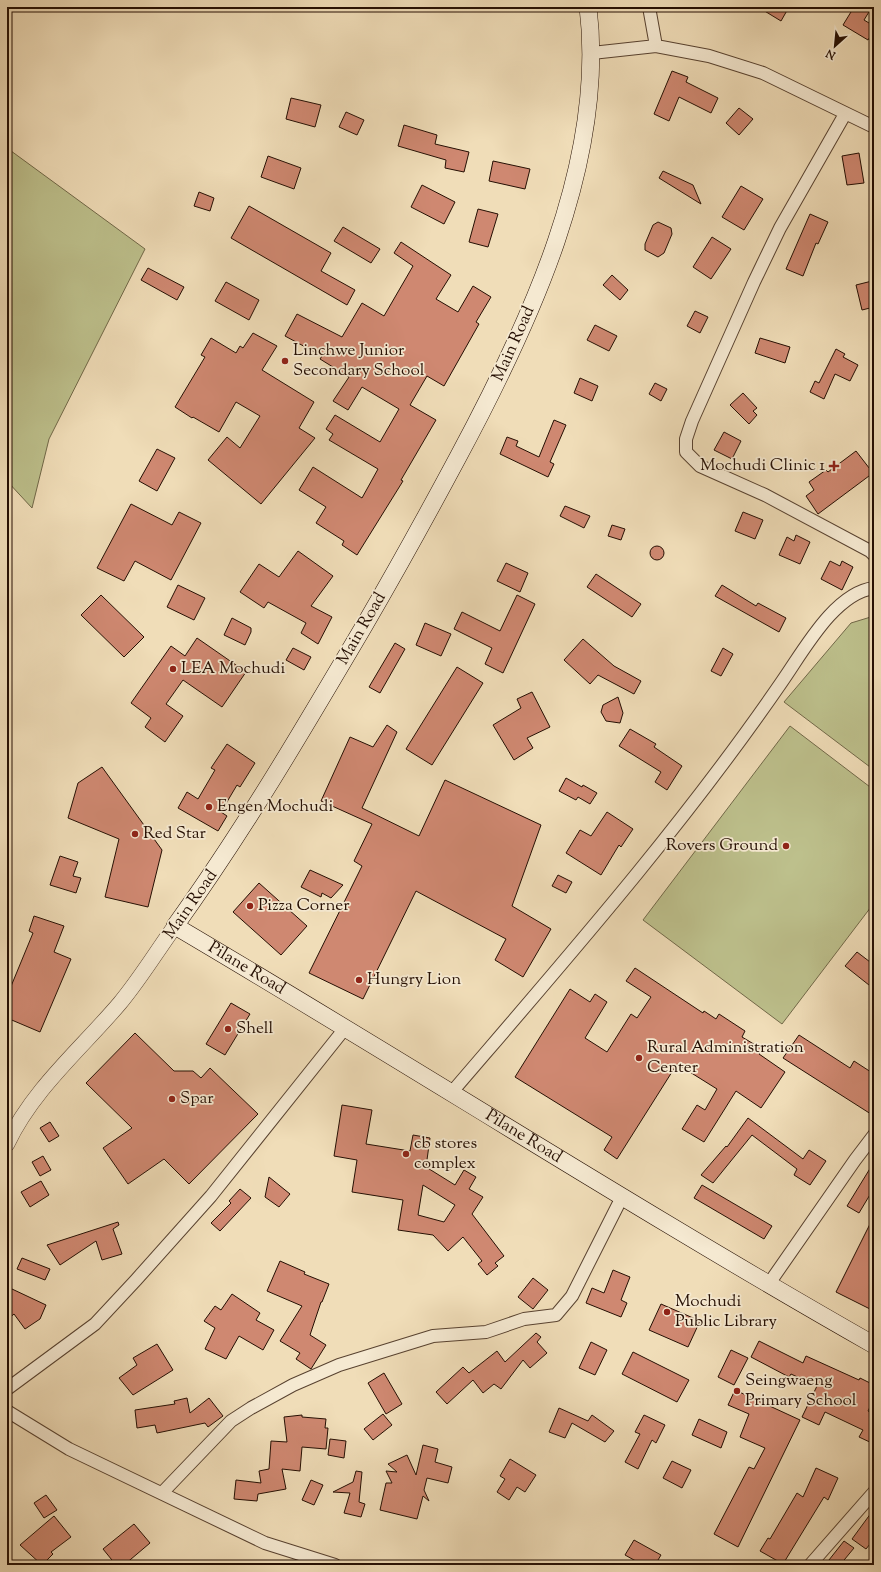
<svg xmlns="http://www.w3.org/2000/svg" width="881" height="1572" font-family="'Sorts Mill Goudy',serif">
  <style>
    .green { fill: #bdc08c; stroke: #716848 }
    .building { fill: #cf8871; stroke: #250f03; fill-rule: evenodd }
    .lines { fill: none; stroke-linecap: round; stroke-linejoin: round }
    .minor-casing { stroke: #584230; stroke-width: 14 }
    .tertiary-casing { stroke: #584230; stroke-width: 16 }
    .secondary-casing { stroke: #250f03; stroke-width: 18 }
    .minor { stroke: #f5e9d1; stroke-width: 12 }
    .tertiary { stroke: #f5e9d1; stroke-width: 15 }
    .secondary { stroke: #f5e9d1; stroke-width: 17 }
    .poi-dot { fill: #8f2418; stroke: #f5e9d1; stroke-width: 1.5 }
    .labels { text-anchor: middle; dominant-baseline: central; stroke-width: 3.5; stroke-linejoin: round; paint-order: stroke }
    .street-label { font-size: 17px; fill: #250f03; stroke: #f5e9d1 }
    .poi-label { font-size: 17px; fill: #250f03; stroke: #f5e9d1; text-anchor: start }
  </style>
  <rect width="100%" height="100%" fill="#f0ddb8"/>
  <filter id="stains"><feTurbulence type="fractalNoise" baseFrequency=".005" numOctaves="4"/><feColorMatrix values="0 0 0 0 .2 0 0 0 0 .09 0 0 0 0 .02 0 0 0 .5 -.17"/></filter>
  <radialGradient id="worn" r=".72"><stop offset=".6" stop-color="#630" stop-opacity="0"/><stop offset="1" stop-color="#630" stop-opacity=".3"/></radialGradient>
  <path class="green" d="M7,148L145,249L49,439L32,508L7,481Z
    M874,616V770L784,702L851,623Z
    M790,726L874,790V903L782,1024L643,920Z"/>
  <path class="building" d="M758,7H789L781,21Z
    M854,7H872L864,20L874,26V30L868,40L843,25Z
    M672,71L688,77L686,82L718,98L711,113L679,97L669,121L654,114Z
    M291,98L321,105L315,127L286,119Z
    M739,108L753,119L739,135L726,123Z
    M346,112L364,120L357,135L339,127Z
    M404,125L437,135L435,144L469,152L464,172L445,168L446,160L398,146Z
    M859,153L864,183L847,185L842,156Z
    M268,156L301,168L294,189L261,177Z
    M493,161L530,169L525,189L489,181Z
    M663,171L693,185L701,204L659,178Z
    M422,185L455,202L444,224L411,207Z
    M741,186L763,199L744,230L722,217Z
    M199,192L214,198L210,211L194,206Z
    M249,206L331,253L321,271L355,290L347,305L231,238Z
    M478,209L498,214L488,247L469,242Z
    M810,214L828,222L818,244L816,243L803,276L786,269Z
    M658,222L671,228L672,234L664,253L658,257L645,250V244L653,225Z
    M343,227L380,249L371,263L334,241Z
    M712,237L731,249L711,279L693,267Z
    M401,242L451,275L436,299L458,312L473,286L491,297L476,322L479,324L444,386L427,376L410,405L436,420L401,480L403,481L357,555L342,545L344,541L316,523L326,507L299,490L313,467L362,498L378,469L329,440L333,434L326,429L335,415L380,442L399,409L362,387L348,410L333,401L349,377L320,359L322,356L285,336L297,314L342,337L362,303L384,316L413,266L394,253Z
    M148,268L184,287L177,300L141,280Z
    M612,275L628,290L620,300L603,285Z
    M872,281L874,290V307L862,310L856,285Z
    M226,282L259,300L249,320L215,301Z
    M695,311L708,317L700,333L687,326Z
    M595,325L617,336L609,351L587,340Z
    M253,333L277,346L262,370L314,402L299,428L315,438L261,504L208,460L227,437L240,448L260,416L236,402L219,432L193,417L192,418L175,407L205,357L201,355L211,338L236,353L240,346L243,348Z
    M760,338L790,347L785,363L755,353Z
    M836,349L845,354L843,357L858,365L850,381L835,374L824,399L810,392L815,381L819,383Z
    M580,378L598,386L592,401L574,393Z
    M655,383L667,389L661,401L649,394Z
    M743,393L757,408L753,411L757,415L749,424L730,405Z
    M554,420L566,425L550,462L554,464L548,477L500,454L507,437L518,441L516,446L539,457Z
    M724,432L741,441L732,459L714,450Z
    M157,449L175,458L157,491L139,481Z
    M856,451L873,473L818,514L806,496L814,490L809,482L826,470L828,472Z
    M131,504L172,525L179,512L201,523L171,580L135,561L124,581L97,568Z
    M565,506L590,516L584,528L560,516Z
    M743,512L763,520L755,539L735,531Z
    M612,525L625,529L621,540L608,536Z
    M796,535L810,542L800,564L779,555L787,537L794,541Z
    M650 553a7 7 0 1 1 14 0a7 7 0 1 1-14 0Z
    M298,551L333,576L311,606L332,617L318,644L301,633L306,623L268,602L264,608L240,592L259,564L279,577Z
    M830,561L840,566L842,561L853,567L842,590L821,579Z
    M506,563L528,573L520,592L497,581Z
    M596,574L641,604L632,617L587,587Z
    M178,585L205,598L194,620L167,607Z
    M722,585L756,606L758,603L786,618L779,632L715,596Z
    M101,595L144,637L124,657L81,615Z
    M517,595L535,604L503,673L485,664L492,648L454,629L462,612L500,631Z
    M232,618L251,628V632L245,645L224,635Z
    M425,623L451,634L441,656L416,645Z
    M197,638L246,672L222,707L183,680L166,704L183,716L165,742L145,727L151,718L131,703L171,646L185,656Z
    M583,639L614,666L641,681L634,694L598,675L590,684L564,660Z
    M395,643L405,649L380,693L369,687Z
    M293,648L311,657L304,670L286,660Z
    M723,648L733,654L721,676L711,671Z
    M457,667L483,683L432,765L406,749Z
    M532,692L550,727L527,738L533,748L514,760L493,725L521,708L517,699Z
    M618,697L623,713L620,723L606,721L601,712L603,705Z
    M387,725L397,732L362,808L419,836L445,780L541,825L512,906L551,929L523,977L495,960L506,939L416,891L363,999L309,973L362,866L354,861L372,824L321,801L350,737L373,747Z
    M630,729L656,744L654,747L682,766L667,790L655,782L661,772L619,746Z
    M227,744L255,763L240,787L237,785L221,812L227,816L218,831L178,808L187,792L198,799L215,770L211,768Z
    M102,767L162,850L148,907L105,897L119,839L68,818L78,783Z
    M566,778L582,787L583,785L597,793L590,804L578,797L576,800L559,791Z
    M607,812L633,829L621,847L619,845L601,875L566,853L580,830L591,836Z
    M60,856L78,862L73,876L81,878L76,893L50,885Z
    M310,870L343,885L331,898L322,893L321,897L301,887Z
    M558,875L572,882L566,893L552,886Z
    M259,883L307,926L281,955L233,912Z
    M34,916L64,926L54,952L71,959L40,1032L7,1018V996L33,933L29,931Z
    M857,952L874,965V989L845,966Z
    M635,968L703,1013L704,1011L716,1019L719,1014L745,1031L742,1037L762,1049L759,1054L785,1072L761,1108L736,1091L704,1142L682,1129L697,1105L705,1110L717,1089L677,1064L617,1159L604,1150L612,1137L515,1077L570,989L590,1002L595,994L607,1002L585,1038L607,1052L631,1014L637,1018L651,997L626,981Z
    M231,1003L250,1014L225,1055L206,1044Z
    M135,1033L174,1071H193L201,1078L210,1068L258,1114L189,1184L164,1159L128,1184L103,1148L132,1128L86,1083Z
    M799,1035L850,1068L854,1061L874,1074V1116L783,1058Z
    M342,1105L372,1110L366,1144L410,1151L413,1135L430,1138L426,1167L455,1185L464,1170L476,1177L469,1189L483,1197L472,1214L504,1256L495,1263L498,1266L487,1275L478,1264L482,1261L463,1237L448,1251L433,1235L398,1230L403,1200L352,1192L357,1160L334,1156ZM423,1185L455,1205L444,1222L418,1215Z
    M748,1118L803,1159L809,1150L826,1161L810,1185L794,1175L797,1169L752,1135L713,1183L701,1175L726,1146L727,1147Z
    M50,1122L59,1136L49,1142L40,1128Z
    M43,1156L51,1170L40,1176L32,1162Z
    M874,1162V1188L859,1213L847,1206Z
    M269,1177L290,1194L279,1207L265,1197Z
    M41,1181L49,1195L30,1207L21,1192Z
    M702,1185L772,1226L764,1239L694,1198Z
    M240,1189L251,1198L220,1231L211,1223L231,1203L229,1201Z
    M874,1216V1311L836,1292Z
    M118,1222L119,1225L113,1229L122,1254L102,1260L96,1241L60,1265L47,1245Z
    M22,1258L50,1269L45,1280L17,1269Z
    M280,1261L305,1272L304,1274L329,1284L322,1302H321L310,1335L326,1345L311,1369L296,1359L300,1353L280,1341L302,1306L267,1291Z
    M613,1270L630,1277L621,1300L627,1303L621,1317L586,1303L592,1288L604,1293Z
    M533,1278L548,1290L533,1309L518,1297Z
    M12,1289L46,1305L40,1319L25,1329L14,1314L7,1320V1293Z
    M232,1294L260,1313L256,1320L274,1330L263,1350L239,1336L226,1359L205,1349L215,1328L204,1321L215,1306L221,1310Z
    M661,1304L700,1321L688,1347L649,1330Z
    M536,1333L541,1337L537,1342L547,1353L530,1368L523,1360L501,1389L494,1384L483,1393L473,1380L447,1404L436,1392L463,1367L469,1373L497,1351L505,1362Z
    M759,1341L803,1363L806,1356L859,1380L860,1378L874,1385V1399L868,1411L871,1413L874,1407V1444L859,1437L863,1430L825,1412L819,1425L802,1417L817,1386L791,1374L789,1377L751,1357Z
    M591,1342L607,1350L595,1375L579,1368Z
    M157,1344L173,1370L133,1395L119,1378L137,1365L133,1358Z
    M731,1350L748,1358L734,1385L718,1377Z
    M633,1352L689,1380L677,1402L622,1374Z
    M384,1373L402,1404L386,1414L368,1383Z
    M735,1390L800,1420L738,1547L714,1534L749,1467L754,1469L765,1448L740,1437L749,1414L728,1405Z
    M187,1398L190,1413L209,1398L223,1416L208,1427L205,1423L157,1433L155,1425L137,1428L135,1410L175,1404L174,1401Z
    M559,1408L588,1421L592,1415L614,1431L605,1442L572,1423L565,1438L549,1432Z
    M383,1414L392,1425L373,1440L364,1429Z
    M302,1415V1417L326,1419L325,1428H328L326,1449L302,1447L300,1471L282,1469L286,1489L258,1494L257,1501L234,1499L236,1480L261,1483L259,1471L269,1469L271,1441L287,1442L284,1417Z
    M644,1415L665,1425L656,1443L652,1440L638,1469L625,1462L640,1434L635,1432Z
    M699,1419L727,1432L721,1448L692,1435Z
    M330,1439L346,1441L344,1458L328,1455Z
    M423,1445L438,1449L435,1462L452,1467L448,1483L427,1478L424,1490L429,1501L423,1496L417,1519L380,1510L386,1483H392L386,1471L397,1472L388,1464L407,1455L416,1475Z
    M510,1459L536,1475L525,1492L517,1487L509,1500L497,1492L505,1479L500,1476Z
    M672,1461L691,1470L682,1488L663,1478Z
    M816,1468L838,1478L828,1500L824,1497L783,1564L760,1551L768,1538L770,1539L797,1493L803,1497Z
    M356,1471L362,1472L359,1502L365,1504L361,1517L344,1513L350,1493L333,1492L353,1482Z
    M311,1480L323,1485L314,1505L302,1500Z
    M46,1495L57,1510L44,1518L34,1503Z
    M874,1509V1539L866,1549L852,1539Z
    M54,1516L71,1537L51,1552L53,1554L42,1565L20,1545Z
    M134,1524L150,1543L124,1565H116L103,1549Z
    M634,1540L661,1555L655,1565H643L625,1555Z
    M844,1541L854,1548L840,1565H825Z"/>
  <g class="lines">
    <g class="minor-casing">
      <path id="minor" d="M649,7L656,46
        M592,53L656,46L709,56L763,73L874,127
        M845,114L780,228L754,282L692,421L686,439V452L700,466L765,495L870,551L874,555
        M452,1092C566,959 682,827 781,683C803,652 834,593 874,588
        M768,1285L855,1160L874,1135
        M7,1389L95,1324L136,1280L211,1196L346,1027
        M7,1411L69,1449L265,1543L335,1565
        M162,1493L231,1421L251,1408L293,1385L339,1365L433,1336L486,1332L524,1319L556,1315L572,1296L622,1197
        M810,1565L874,1492"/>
    </g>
    <g class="tertiary-casing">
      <path id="tertiary" d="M7,1144C33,1089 81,1049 120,1003C140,979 157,951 175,926"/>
    </g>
    <g class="secondary-casing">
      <g id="secondary">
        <path id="s1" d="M588,7C607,161 528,327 457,459C427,515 396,571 364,626C304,728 244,830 175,926C409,1064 638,1211 874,1345"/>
      </g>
    </g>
    <use href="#minor" class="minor"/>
    <use href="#tertiary" class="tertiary"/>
    <use href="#secondary" class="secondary"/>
  </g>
  <g class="poi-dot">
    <circle cx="285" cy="361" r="4"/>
    <path d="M832 460h4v4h4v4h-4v4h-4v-4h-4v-4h4z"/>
    <circle cx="173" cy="669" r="4"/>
    <circle cx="209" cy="807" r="4"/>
    <circle cx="135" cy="834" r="4"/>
    <circle cx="786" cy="846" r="4"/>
    <circle cx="250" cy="906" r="4"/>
    <circle cx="359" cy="980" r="4"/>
    <circle cx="228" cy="1029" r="4"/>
    <circle cx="639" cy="1058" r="4"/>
    <circle cx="172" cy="1099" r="4"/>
    <circle cx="406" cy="1154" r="4"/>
    <circle cx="667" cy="1312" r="4"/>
    <circle cx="737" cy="1391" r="4"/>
  </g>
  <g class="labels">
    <g class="street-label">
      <text transform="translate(514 344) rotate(-66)">Main Road</text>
      <text transform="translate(362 629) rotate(-60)">Main Road</text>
      <text transform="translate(191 905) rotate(-55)">Main Road</text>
      <text stroke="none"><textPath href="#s1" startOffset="1107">Pilane Road</textPath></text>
      <text stroke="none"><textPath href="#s1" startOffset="1431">Pilane Road</textPath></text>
    </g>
    <g class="poi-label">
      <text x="293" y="351">Linchwe Junior<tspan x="293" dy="20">Secondary School</tspan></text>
      <text x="825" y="466" text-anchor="end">Mochudi Clinic 1</text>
      <text x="181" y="669">LEA Mochudi</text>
      <text x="217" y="807">Engen Mochudi</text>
      <text x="143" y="834">Red Star</text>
      <text x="778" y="846" text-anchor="end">Rovers Ground</text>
      <text x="258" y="906">Pizza Corner</text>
      <text x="367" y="980">Hungry Lion</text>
      <text x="236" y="1029">Shell</text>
      <text x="647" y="1048">Rural Administration<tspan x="647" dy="20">Center</tspan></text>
      <text x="180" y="1099">Spar</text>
      <text x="414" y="1144">cb stores<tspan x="414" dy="20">complex</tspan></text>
      <text x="675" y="1302">Mochudi<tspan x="675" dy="20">Public Library</tspan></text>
      <text x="745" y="1381">Seingwaeng<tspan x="745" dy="20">Primary School</tspan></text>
    </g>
  </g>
  <rect width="881" height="1572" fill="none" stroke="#f0ddb8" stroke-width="24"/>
  <rect x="8" y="8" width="865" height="1556" fill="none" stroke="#250f03" stroke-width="2"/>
  <rect x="12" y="12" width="857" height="1548" fill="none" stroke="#250f03"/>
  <g transform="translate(835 46) rotate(207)" stroke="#f5e9d1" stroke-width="3" paint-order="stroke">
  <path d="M0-3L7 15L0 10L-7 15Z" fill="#250f03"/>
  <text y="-6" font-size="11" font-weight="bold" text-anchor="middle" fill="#250f03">N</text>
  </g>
  <rect width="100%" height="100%" filter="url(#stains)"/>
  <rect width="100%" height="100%" fill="url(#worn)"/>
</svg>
